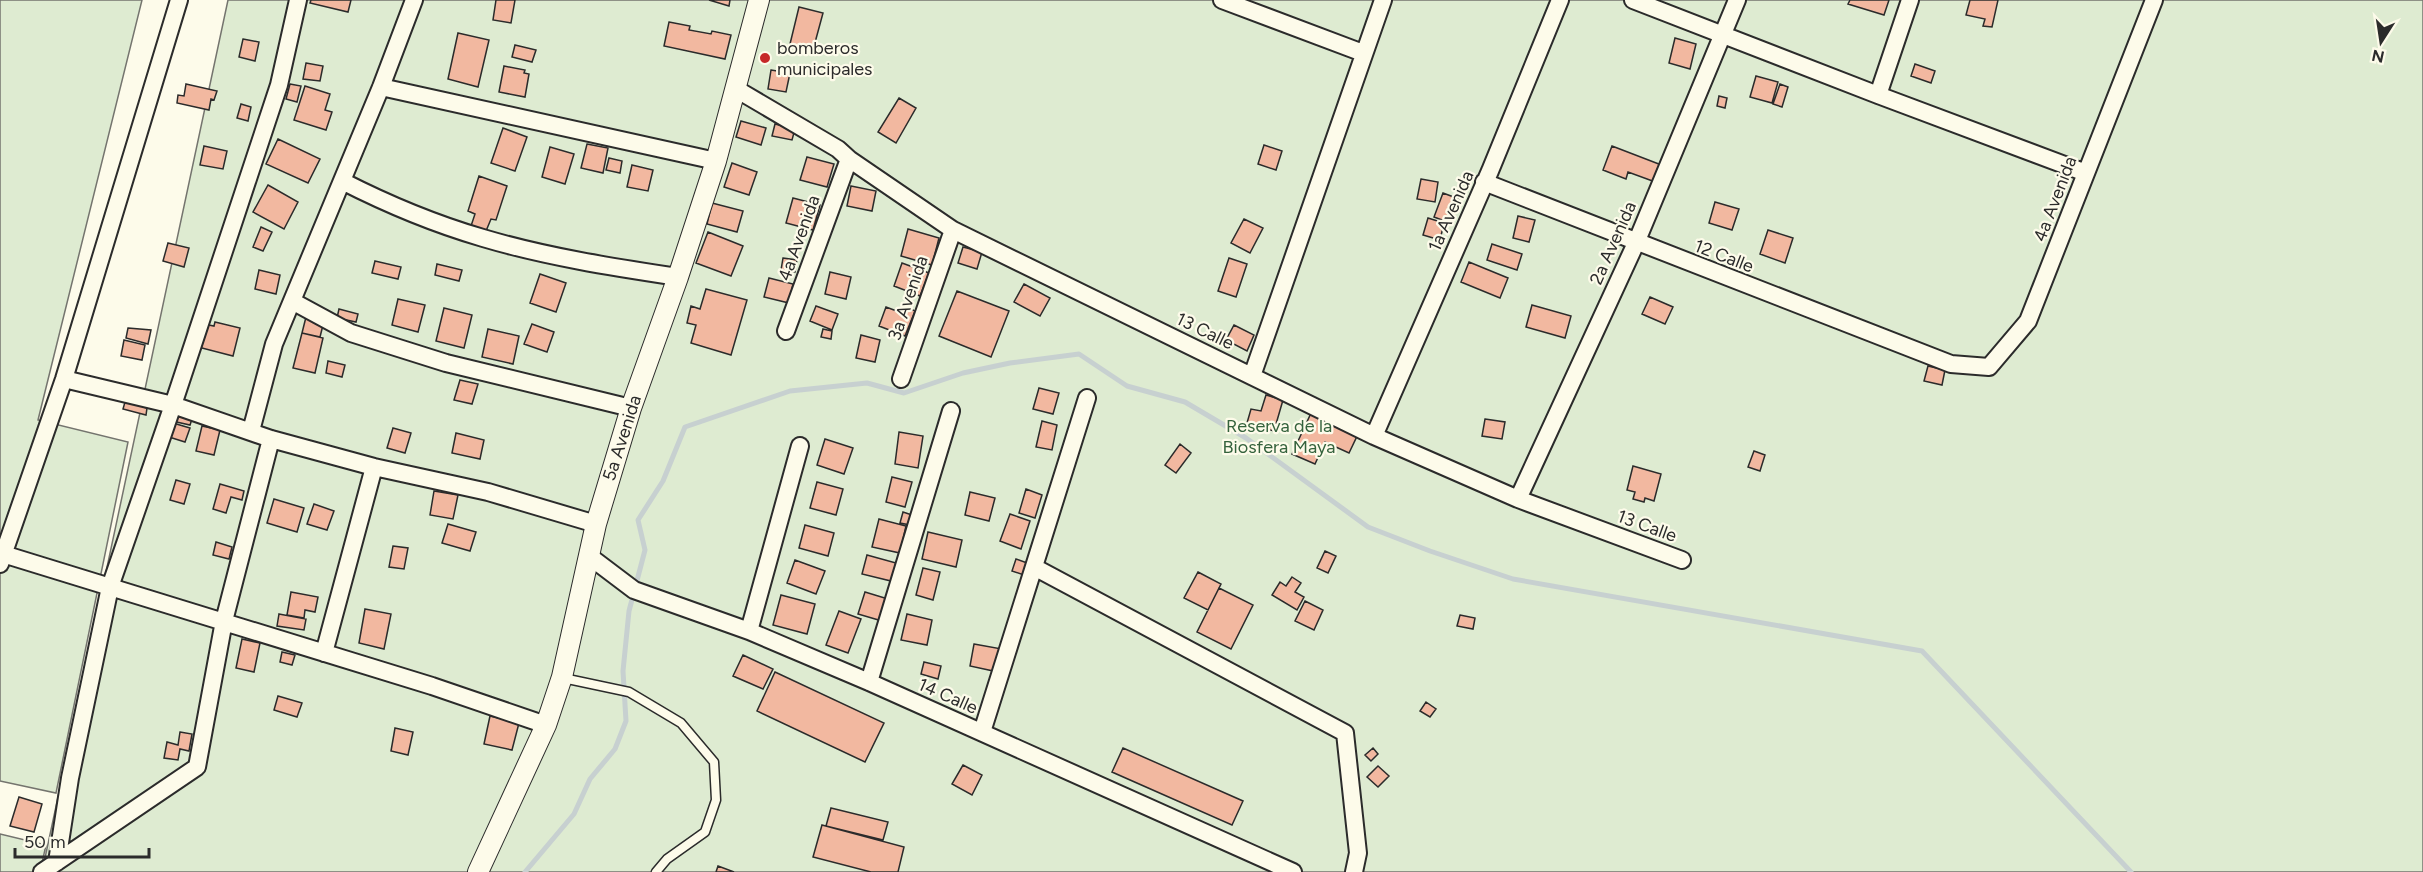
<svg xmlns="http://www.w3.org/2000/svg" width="2423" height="872" font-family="Figtree,sans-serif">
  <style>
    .green { fill: #deebd1; stroke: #74746e; stroke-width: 1.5 }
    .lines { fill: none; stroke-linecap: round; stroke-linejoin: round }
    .stream { stroke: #c7d0d0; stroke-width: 5 }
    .building { fill: #f2b8a0; stroke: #2b2b2b; stroke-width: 1.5 }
    .service-casing { stroke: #2b2b2b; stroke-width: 11 }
    .minor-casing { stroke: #2b2b2b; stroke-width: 20 }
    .tertiary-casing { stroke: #2b2b2b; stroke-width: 22 }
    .service { stroke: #fdfbea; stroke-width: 8 }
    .minor { stroke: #fdfbea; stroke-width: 16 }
    .tertiary { stroke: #fdfbea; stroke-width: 20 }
    .poi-dot { fill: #c62828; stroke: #fdfbea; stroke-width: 2 }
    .labels { text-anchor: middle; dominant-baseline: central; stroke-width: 4.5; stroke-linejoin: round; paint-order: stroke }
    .poi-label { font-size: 18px; fill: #2b2b2b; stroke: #fdfbea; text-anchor: start }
    .street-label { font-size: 18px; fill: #2b2b2b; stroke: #fdfbea }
    .park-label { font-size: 18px; fill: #34623c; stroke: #fdfbea }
  </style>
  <rect width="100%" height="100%" fill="#fdfbea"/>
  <path class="green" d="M0,0H142L38,420L128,442L56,793L0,781Z
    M228,0H2423V872H42Z
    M0,834L46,845L40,872H0Z"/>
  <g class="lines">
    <path class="stream" d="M525,872L574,814L590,779L615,749L626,721L623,671L629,611L645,550L638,520L663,481L685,427L790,391L867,383L904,393L963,373L1010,363L1079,354L1127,386L1185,402L1246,438L1368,527L1430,551L1513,579L1922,651L2131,872"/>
  </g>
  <path class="building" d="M311,0H351L348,12L310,3Z
    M496,0H515L511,23L493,20Z
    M709,0H730L729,6Z
    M1850,0H1889L1884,15L1848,4Z
    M1970,0H1998L1992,27L1983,26L1985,19L1966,15Z
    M799,7L823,13L813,50L790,44Z
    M669,22L690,26L689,30L711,34L712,31L731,35L725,59L664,46Z
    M458,33L489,40L478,87L448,79Z
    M1675,38L1696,44L1690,69L1669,63Z
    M243,39L259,42L255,61L239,57Z
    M515,45L536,50L532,62L512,57Z
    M306,63L323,66L320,81L303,79Z
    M1915,64L1935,71L1931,83L1911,76Z
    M504,66L525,70L524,73L529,74L525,97L499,92Z
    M771,70L790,73L786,92L768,89Z
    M1756,76L1778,82L1772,103L1750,97Z
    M186,84L217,91L214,100L211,99L209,110L177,103L178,95L184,96Z
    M290,84L301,86L297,102L286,99Z
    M1780,84L1788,87L1782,107L1773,104Z
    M305,86L330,94L325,110L332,112L326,130L294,120Z
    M1719,96L1727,98L1725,108L1717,106Z
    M899,98L916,108L896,143L878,132Z
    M241,104L251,107L248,121L237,118Z
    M741,121L766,128L761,145L736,137Z
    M775,124L795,129L792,140L772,136Z
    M503,128L527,137L515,171L491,163Z
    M278,139L320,159L308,183L266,164Z
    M587,144L608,148L603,173L581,168Z
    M1264,145L1282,151L1276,170L1258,164Z
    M204,146L227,151L223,169L200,165Z
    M1612,146L1664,166L1658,183L1628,172L1626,179L1603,170Z
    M550,147L574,154L565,184L542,177Z
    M807,157L834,164L827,187L800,180Z
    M609,158L622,161L620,173L606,170Z
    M732,163L757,172L749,195L724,187Z
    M632,165L653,170L648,191L627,187Z
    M479,176L507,186L496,220L491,219L486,231L471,226L475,214L468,211Z
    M1421,179L1438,182L1435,202L1417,199Z
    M268,185L298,202L284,229L253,212Z
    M851,186L876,191L872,211L847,206Z
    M1443,193L1459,199L1450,223L1434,217Z
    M793,198L820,205L813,230L786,223Z
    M1715,202L1739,209L1732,230L1709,223Z
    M712,203L743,211L737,232L707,224Z
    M1518,216L1535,220L1529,242L1513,238Z
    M1428,218L1444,223L1440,240L1423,235Z
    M1244,219L1263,228L1250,253L1231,243Z
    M261,227L272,232L263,251L253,247Z
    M908,229L939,238L932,265L901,256Z
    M1768,230L1793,238L1785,263L1760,254Z
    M708,232L743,246L731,276L696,263Z
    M168,243L189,248L184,267L163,261Z
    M1492,244L1522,254L1517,270L1487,260Z
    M963,247L982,252L977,269L958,263Z
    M783,258L797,260L795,272L781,270Z
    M1229,258L1247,264L1236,297L1218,291Z
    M375,261L401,267L398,279L372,273Z
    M1469,262L1508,278L1500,298L1461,282Z
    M902,263L929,273L920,296L894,286Z
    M437,264L462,270L459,281L435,275Z
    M259,270L280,275L276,294L255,289Z
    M830,272L851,277L846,299L825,294Z
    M540,274L566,283L556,312L530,303Z
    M769,278L793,284L789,303L764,297Z
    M1024,284L1050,298L1040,316L1014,302Z
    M706,289L747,300L731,355L691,343L696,325L687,323L691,306L700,309Z
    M957,291L1009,311L991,357L939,336Z
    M1650,297L1673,307L1665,324L1642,314Z
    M398,299L425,305L418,332L392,325Z
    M1532,305L1571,316L1565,338L1526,327Z
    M816,306L838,314L832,330L810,321Z
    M905,306L915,311L905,336L879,326L886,307L902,313Z
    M444,308L472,315L464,348L436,341Z
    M339,309L358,314L356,322L337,318Z
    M306,317L324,321L320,337L302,333Z
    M215,322L240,328L233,356L198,347L204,324L214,326Z
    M532,324L554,332L547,352L524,344Z
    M1234,325L1254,335L1247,351L1226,340Z
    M128,328L151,330L148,344L126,338Z
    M488,329L519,336L513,364L482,357Z
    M823,329L832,331L831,339L821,337Z
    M302,333L323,338L315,373L293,368Z
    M861,335L880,340L875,362L856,358Z
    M124,340L145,345L142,360L121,356Z
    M328,361L345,365L342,377L326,373Z
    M1928,366L1945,370L1942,385L1924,381Z
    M460,380L478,384L472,404L454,400Z
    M1039,388L1059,393L1053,414L1033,409Z
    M1266,395L1283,400L1274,431L1247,423L1251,409L1261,411Z
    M125,402L143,404V407L147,408L146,415L123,409Z
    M1312,411L1359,432L1349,453L1325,442L1315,464L1292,454Z
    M174,412L193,416L190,425L172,421Z
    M1485,419L1505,422L1502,439L1482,436Z
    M1042,421L1057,425L1052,450L1036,447Z
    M173,423L190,428L185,442L169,437Z
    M202,426L220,430L214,455L196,451Z
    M393,428L411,433L405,453L387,448Z
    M899,432L923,436L918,468L895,464Z
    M456,433L484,440L480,459L452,453Z
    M825,439L853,448L844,474L817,465Z
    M1180,444L1191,453L1176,473L1165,465Z
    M1754,451L1765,455L1760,471L1748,467Z
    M1633,466L1661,474L1654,501L1645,498L1644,502L1633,499L1635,492L1627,490Z
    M892,477L912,482L905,507L886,502Z
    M176,480L190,484L184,504L170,500Z
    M817,482L843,489L836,515L810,508Z
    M220,484L244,491L242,500L231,497L226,513L213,509Z
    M1026,489L1042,495L1035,518L1019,513Z
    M434,491L458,495L453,519L430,515Z
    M970,492L995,498L989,521L965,515Z
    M274,499L304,508L297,532L267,523Z
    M314,504L334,511L327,530L307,524Z
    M903,512L912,515L910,525L900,523Z
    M1010,514L1030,521L1021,549L1000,541Z
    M879,519L906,526L900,553L872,547Z
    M448,524L476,532L470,551L442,543Z
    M805,525L834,533L828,556L799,548Z
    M928,532L962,540L956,567L922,559Z
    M216,542L232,547L229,559L213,555Z
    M393,546L408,548L404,569L389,567Z
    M1325,551L1336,556L1328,573L1317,568Z
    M867,555L896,563L891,581L862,574Z
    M1016,559L1030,564L1027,576L1012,571Z
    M795,560L825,571L816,594L787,583Z
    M923,568L940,572L933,600L916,595Z
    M1198,572L1221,584L1208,610L1184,598Z
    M1292,577L1301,583L1295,592L1304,597L1297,610L1272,595L1280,582L1286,586Z
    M1219,588L1253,605L1231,649L1197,632Z
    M291,592L318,597L315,612L305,610L304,618L287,615Z
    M865,592L888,599L882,621L858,614Z
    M781,595L815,604L807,634L773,625Z
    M1305,601L1323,610L1314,630L1295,621Z
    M365,609L391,614L384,649L359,643Z
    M839,611L861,619L848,653L826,645Z
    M279,614L306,619L304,630L277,626Z
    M907,614L932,620L927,645L901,640Z
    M1460,615L1475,618L1473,629L1457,626Z
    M242,639L260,643L254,672L236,668Z
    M974,644L1002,649L998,672L970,666Z
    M282,652L295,655L292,665L280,662Z
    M743,655L773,669L763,689L733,676Z
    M924,662L941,666L938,679L921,674Z
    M775,672L884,723L865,762L757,711Z
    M278,696L302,703L297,717L274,710Z
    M1426,702L1436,709L1430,717L1420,711Z
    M490,716L519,723L512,750L484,744Z
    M395,728L413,732L408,755L391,751Z
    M180,732L192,734L189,751L180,749L178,760L164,758L167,742L178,745Z
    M1123,748L1243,801L1232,825L1112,772Z
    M1373,748L1378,754L1371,761L1365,755Z
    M963,765L982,775L972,795L952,784Z
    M1378,766L1389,776L1378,787L1367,777Z
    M19,797L42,804L34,832L10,826Z
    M831,808L888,822L883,840L826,826Z
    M822,825L904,847L898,872H871L813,857Z
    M718,866L734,872H716Z"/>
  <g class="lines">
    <g class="service-casing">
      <path id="service" d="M563,678L629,692L681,723L714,762L716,800L705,832L667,859L656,872"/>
    </g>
    <g class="minor-casing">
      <path id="minor" d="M1222,0L1363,53
        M1633,0L1878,95L2086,173
        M381,87L716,161
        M736,89L838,149L849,159L953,230L1374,436L1518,499L1682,560
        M1878,95L1910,0
        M342,181C387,204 435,224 483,238C547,257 612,267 678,277
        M1484,182L1951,364L1989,367L2028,321L2154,0
        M292,301L351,333L446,363L631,408
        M786,331L849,159
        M1252,376L1383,0
        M64,379L173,405L271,439L374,467L488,492L596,524
        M901,379L953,230
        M251,431L274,344L381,87L414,0
        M1374,436L1490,171L1560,0
        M1518,499L1636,243L1737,0
        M3,554L432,686L546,725
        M589,556L634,590L749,631L869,682L1293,872
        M0,564L64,379L179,0
        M1034,567L1345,733L1358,853L1354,872
        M749,631L800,446
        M324,653L374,467
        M869,682L951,411
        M982,732L1087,398
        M57,862L70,778L110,587L173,405L279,85L298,0
        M42,872L197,767L224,621L271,439"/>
    </g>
    <g class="tertiary-casing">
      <path id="tertiary" d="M478,872L546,725L562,677L596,524L631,408L678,277L716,161L759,0"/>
    </g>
    <use href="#service" class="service"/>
    <use href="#minor" class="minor"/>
    <use href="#tertiary" class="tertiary"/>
  </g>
  <circle class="poi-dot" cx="765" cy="58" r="6"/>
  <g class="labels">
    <g class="poi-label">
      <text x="777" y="48">bomberos<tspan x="777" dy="21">municipales</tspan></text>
    </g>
    <g class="street-label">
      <text transform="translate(2055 199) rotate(-69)">4a Avenida</text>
      <text transform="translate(1451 211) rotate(-66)">1a Avenida</text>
      <text transform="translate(799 238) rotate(-70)">4a Avenida</text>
      <text transform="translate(1613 243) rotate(-66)">2a Avenida</text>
      <text transform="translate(1724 256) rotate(21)">12 Calle</text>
      <text transform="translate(908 298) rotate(-71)">3a Avenida</text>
      <text transform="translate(1205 331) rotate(26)">13 Calle</text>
      <text transform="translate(622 438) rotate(-72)">5a Avenida</text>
      <text transform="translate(1647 526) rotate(20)">13 Calle</text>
      <text transform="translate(948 696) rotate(24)">14 Calle</text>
    </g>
    <g class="park-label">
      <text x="1279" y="426">Reserva de la<tspan x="1279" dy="21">Biosfera Maya</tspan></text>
    </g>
  </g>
  <g transform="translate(2381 42) rotate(192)" stroke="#fdfbea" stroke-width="4.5" paint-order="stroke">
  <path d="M0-4.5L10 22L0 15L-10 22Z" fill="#2b2b2b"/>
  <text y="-9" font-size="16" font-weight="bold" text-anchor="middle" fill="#2b2b2b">N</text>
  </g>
  <path d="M15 848v9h134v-9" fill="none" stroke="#2b2b2b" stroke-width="3"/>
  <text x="24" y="848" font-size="18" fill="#2b2b2b" stroke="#fdfbea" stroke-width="4.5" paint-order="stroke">50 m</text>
</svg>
